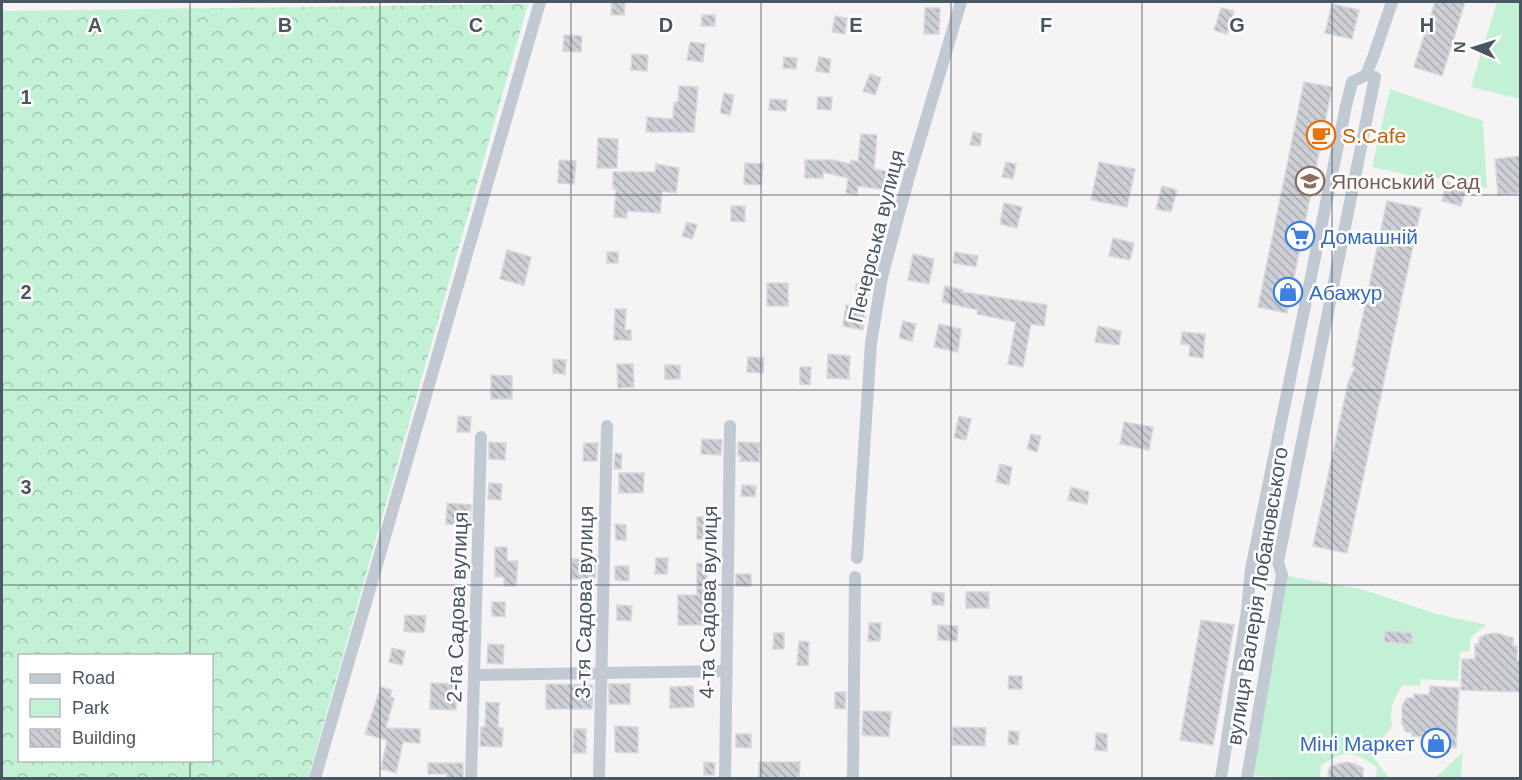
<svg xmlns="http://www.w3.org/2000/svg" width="1522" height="780" font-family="Arial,sans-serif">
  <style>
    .green { fill: #c3f1d5 }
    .forest { fill: url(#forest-crowns); fill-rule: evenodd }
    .building { fill: url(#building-back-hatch); stroke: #d7d9de; stroke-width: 1.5 }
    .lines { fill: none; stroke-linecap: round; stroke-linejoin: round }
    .street { stroke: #c1cad2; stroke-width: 12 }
    .grid { fill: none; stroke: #4a5661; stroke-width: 1.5; stroke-opacity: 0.55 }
    .labels { text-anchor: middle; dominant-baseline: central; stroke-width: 5; stroke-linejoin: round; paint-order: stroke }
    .food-label { font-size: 21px; fill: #c56008; stroke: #fff; text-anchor: start }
    .education-label { font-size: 21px; fill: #785e54; stroke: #fff; text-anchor: start }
    .street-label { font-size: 21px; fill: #4a5661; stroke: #fff }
    .shop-label { font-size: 21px; fill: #366cbe; stroke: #fff; text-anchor: start }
    .grid-label { font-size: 20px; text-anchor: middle; font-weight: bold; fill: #4a5661; stroke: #fff; stroke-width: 5; stroke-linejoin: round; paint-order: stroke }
  </style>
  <defs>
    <pattern id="forest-crowns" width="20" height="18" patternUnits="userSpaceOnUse" patternTransform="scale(1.5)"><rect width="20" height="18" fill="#c3f1d5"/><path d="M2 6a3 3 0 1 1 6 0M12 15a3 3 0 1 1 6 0" fill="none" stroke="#a0c6b0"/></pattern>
    <pattern id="building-back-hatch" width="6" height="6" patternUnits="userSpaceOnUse" patternTransform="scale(1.5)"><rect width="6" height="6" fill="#cdcfd5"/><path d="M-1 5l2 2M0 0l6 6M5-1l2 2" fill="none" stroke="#a8abb0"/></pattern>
  </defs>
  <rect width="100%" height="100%" fill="#f5f3f3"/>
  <path class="green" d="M1497,2H1520V99L1471,87Z
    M1390,89L1483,121L1487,188L1448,177L1426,179L1372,167Z
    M1288,576L1365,590L1437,614L1486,625L1471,637L1469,651L1460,652L1458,681L1421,679L1420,686L1403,685C1393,699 1389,709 1392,726L1371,754L1389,778H1376L1377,768C1355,751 1344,748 1321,766L1320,778L1253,776Z
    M1463,752L1461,778H1435Z"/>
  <path class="forest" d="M528,4L308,778H2V11ZM20,656H212V760H20Z"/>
  <path class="building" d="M612,2H625L624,15H611Z
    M1435,2H1465L1442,76L1414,67Z
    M1332,4L1359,10L1352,39L1325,33Z
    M925,8H940L939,34H924Z
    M1221,8L1234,11L1227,34L1214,30Z
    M702,15H715V26H701Z
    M835,16L847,18L845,34L832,32Z
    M564,35L582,36L581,52L563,51Z
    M690,42L705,44L703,62L687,60Z
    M632,54L648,55L647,71L631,70Z
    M784,57L797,58L796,69L783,68Z
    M819,57L831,59L829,73L816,71Z
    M870,74L881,78L875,95L863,91Z
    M1304,82L1332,87L1287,313L1258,307Z
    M679,86L698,87L694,132H646L647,117L673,119L674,102H678Z
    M724,93L734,95L730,115L720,113Z
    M818,97H832L831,110L817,109Z
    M770,99L787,100L786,111L769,110Z
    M973,132L982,134L980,146L970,145Z
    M861,134L877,135L874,169L891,172L888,190L858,186L857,195L846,193L848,178L823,172V178H805V160H833L850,164L851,160L858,162Z
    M598,138L618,139L617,168H597Z
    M1521,156V193L1498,195L1495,159Z
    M559,160L576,161L574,184L558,183Z
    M1006,162L1016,164L1013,179L1002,177Z
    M1099,162L1135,169L1127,207L1091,200Z
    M745,163L763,164L761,185L744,184Z
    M656,164L679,168L676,193L662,191L660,213L627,211V218L614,217L616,189H613V172H655Z
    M1447,182L1466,187L1461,206L1442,201Z
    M1162,186L1177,190L1171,212L1156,209Z
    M1387,201L1421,208L1347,553L1313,546L1348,383L1355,367H1352Z
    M1004,203L1022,207L1017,228L1000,224Z
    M731,206H745V222L731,221Z
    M687,222L697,225L692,239L682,236Z
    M1113,238L1134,243L1130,260L1109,256Z
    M507,250L531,257L524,285L500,279Z
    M607,252H618V263H607Z
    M955,252L978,256L976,267L953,263Z
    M913,254L934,259L929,284L908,280Z
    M767,283H788V306H767Z
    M856,284H869L863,330L843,326L846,305L856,306Z
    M945,286L963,290L962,292L1047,305L1044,326L1031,324L1023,367L1008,364L1016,322L977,314L978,310L942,302Z
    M615,309H626L625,330H631V340H614Z
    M903,321L916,324L912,341L899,338Z
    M939,324L961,329L958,352L934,347Z
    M1098,326L1121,331L1119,345L1095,342Z
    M1182,332L1205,334L1203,358L1189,356L1190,345L1181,344Z
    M828,354L850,356L849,379L827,378Z
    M748,357L764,358L763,373L747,372Z
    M553,359L566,360L565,374L553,373Z
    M617,364H633L634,387L618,388Z
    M665,365H680V379H665Z
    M800,367H811L810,385L800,384Z
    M491,375L512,376V399H491Z
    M458,416L471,417L470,432H457Z
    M959,416L971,419L966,440L954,438Z
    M1124,422L1153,427L1149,450L1120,444Z
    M1031,434L1041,436L1037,452L1027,449Z
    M702,439L722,440L721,455L701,454Z
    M489,442L506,443L505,460L489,459Z
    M738,442L760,443L759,462L740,461L741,456H738Z
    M584,443H598L597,461H583Z
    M615,453L622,454L621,469H614Z
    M1000,464L1012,467L1009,485L996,482Z
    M619,473H644L643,493H619Z
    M489,483L502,484L501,500L488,499Z
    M742,485L756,486L755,497L741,496Z
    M1071,487L1089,492L1087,504L1068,500Z
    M447,503L471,505L470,526L446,524Z
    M712,516L713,539H697V517Z
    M615,524L626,525V540H616Z
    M495,547H507V561H518L516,586H504V577H495Z
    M656,558H668L667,574H655Z
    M572,559H596L595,579H571Z
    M697,563L707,564V596H711L710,625H678V595H697Z
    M615,566H629V581L615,580Z
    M736,574H751V586H736Z
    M932,592L944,593V605H932Z
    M966,592H989V608H966Z
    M492,602H505V617L492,616Z
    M617,605L632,606L631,621L617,620Z
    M581,607L591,608L590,623H580Z
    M405,615L426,616L424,633L404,631Z
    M1201,620L1234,625L1213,745L1180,740Z
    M869,623H881L880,641H868Z
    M938,625L958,626L957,641L938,640Z
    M1385,631L1412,633V644L1384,642Z
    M774,633H784V649H773Z
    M1496,633L1513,638V646H1517V661H1521V692L1461,690L1462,659H1475V644H1479V638L1487,634Z
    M799,641L809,642L808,666L797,665Z
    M488,644L504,645L503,664L487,663Z
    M392,648L405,651L402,665L389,662Z
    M1009,676H1022V689H1008Z
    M431,683L457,684L456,710L430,709Z
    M546,684L593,685L592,709H546Z
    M609,684H630V704H609Z
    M693,686L694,707L670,708V687Z
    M1430,686L1459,688L1456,748L1427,746V737L1412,736V732H1406L1402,724V706L1407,698H1414V694L1429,695Z
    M381,687L392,690L390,697L394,698L386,728L420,729V743L403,742L396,773L381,769L387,740L365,734Z
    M835,692H846L845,709L835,708Z
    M486,702L499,703L498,727L503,728L502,747L480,746L481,727H485Z
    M863,711L891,712L889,737L862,735Z
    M615,726L638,727V753L615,752Z
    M953,727L986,728L985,746L952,745Z
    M574,729H586V753H573Z
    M1009,731L1019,732L1018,745L1008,744Z
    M1096,733L1107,734V751L1095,750Z
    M736,734H751V748L736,747Z
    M704,762L715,763L714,775H704Z
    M759,762H800L799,778H759Z
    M1346,762L1355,764L1363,768V778H1328L1329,768L1337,764Z
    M428,763H463V778H447V774H428Z"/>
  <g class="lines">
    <path class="street" d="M857,558L871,343L882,277L910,173L961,2
      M474,675L727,671
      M315,778L540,2
      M471,778L481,437
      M599,778L607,426
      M725,778L730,426
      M853,778L855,577
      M1221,778L1247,611L1251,569L1346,106L1352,82L1366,75L1374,55L1392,2
      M1247,778L1282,575L1278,562L1375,77L1366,75"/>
  </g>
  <path class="grid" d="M190,2V656M380,2V778M571,2V778M761,2V778M951,2V778M1142,2V778M1332,2V778M2,195H1520M2,390H1520M2,585H1520M190,760V778"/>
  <defs>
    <g id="cafe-ring" transform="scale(1.5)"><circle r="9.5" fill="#fff" stroke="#e8710a" stroke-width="1.5"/><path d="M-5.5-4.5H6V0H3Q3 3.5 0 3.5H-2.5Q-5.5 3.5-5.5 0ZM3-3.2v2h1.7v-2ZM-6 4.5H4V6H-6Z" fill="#e8710a"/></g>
    <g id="school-ring" transform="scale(1.5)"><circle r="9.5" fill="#fff" stroke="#8d6e63" stroke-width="1.5"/><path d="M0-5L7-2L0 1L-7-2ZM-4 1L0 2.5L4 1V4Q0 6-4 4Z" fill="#8d6e63"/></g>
    <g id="supermarket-ring" transform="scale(1.5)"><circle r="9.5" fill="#fff" stroke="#3f7fe0" stroke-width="1.5"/><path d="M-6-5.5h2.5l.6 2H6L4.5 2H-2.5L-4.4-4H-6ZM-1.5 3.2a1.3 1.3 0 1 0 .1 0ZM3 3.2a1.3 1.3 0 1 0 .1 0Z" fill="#3f7fe0"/></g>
    <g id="shop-ring" transform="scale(1.5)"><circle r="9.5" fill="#fff" stroke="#3f7fe0" stroke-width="1.5"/><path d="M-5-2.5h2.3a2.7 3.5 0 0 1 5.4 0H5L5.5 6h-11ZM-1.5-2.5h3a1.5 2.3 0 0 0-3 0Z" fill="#3f7fe0"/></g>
  </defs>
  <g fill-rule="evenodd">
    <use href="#cafe-ring" x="1321" y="135"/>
    <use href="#school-ring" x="1310" y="181"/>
    <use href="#supermarket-ring" x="1300" y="236"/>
    <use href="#shop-ring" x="1288" y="292"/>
    <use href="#shop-ring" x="1436" y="743"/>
  </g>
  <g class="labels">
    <g class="food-label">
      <text x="1342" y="135">S.Cafe</text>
    </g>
    <g class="education-label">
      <text x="1331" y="181">Японський Сад</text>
    </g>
    <g class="street-label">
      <text transform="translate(876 236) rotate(-76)">Печерська вулиця</text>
      <text transform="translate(1257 596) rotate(-81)">вулиця Валерія Лобановського</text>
      <text transform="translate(584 602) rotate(-89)">3-тя Садова вулиця</text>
      <text transform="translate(708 602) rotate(-89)">4-та Садова вулиця</text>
      <text transform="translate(457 607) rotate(-88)">2-га Садова вулиця</text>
    </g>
    <g class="shop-label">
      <text x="1321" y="236">Домашній</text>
      <text x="1309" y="292">Абажур</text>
      <text x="1415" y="743" text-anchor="end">Міні Маркет</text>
    </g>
  </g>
  <g class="grid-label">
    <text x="95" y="32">A</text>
    <text x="285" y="32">B</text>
    <text x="476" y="32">C</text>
    <text x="666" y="32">D</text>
    <text x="856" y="32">E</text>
    <text x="1046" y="32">F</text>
    <text x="1237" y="32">G</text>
    <text x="1427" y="32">H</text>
    <text x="26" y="104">1</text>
    <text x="26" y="299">2</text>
    <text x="26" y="494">3</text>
  </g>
  <rect width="1522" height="780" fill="none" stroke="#4a5661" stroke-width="6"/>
  <rect x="18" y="654" width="195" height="108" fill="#ffffff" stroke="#b7bbc0" stroke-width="1.5"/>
  <rect x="30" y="674" width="30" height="9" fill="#c1cad2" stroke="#b7bbc0" stroke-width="1.5"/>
  <text x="72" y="684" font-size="18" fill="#4a5661">Road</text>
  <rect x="30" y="699" width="30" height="18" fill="#c3f1d5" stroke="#b7bbc0" stroke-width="1.5"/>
  <text x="72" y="714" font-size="18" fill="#4a5661">Park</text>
  <rect x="30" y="729" width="30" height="18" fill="url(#building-back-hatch)" stroke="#b7bbc0" stroke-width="1.5"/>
  <text x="72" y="744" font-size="18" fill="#4a5661">Building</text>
  <g transform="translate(1474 48) rotate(273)" stroke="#ffffff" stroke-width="4.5" paint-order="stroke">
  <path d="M0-4.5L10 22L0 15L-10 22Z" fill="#4a5661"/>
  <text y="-9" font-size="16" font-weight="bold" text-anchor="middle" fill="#4a5661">N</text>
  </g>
</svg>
